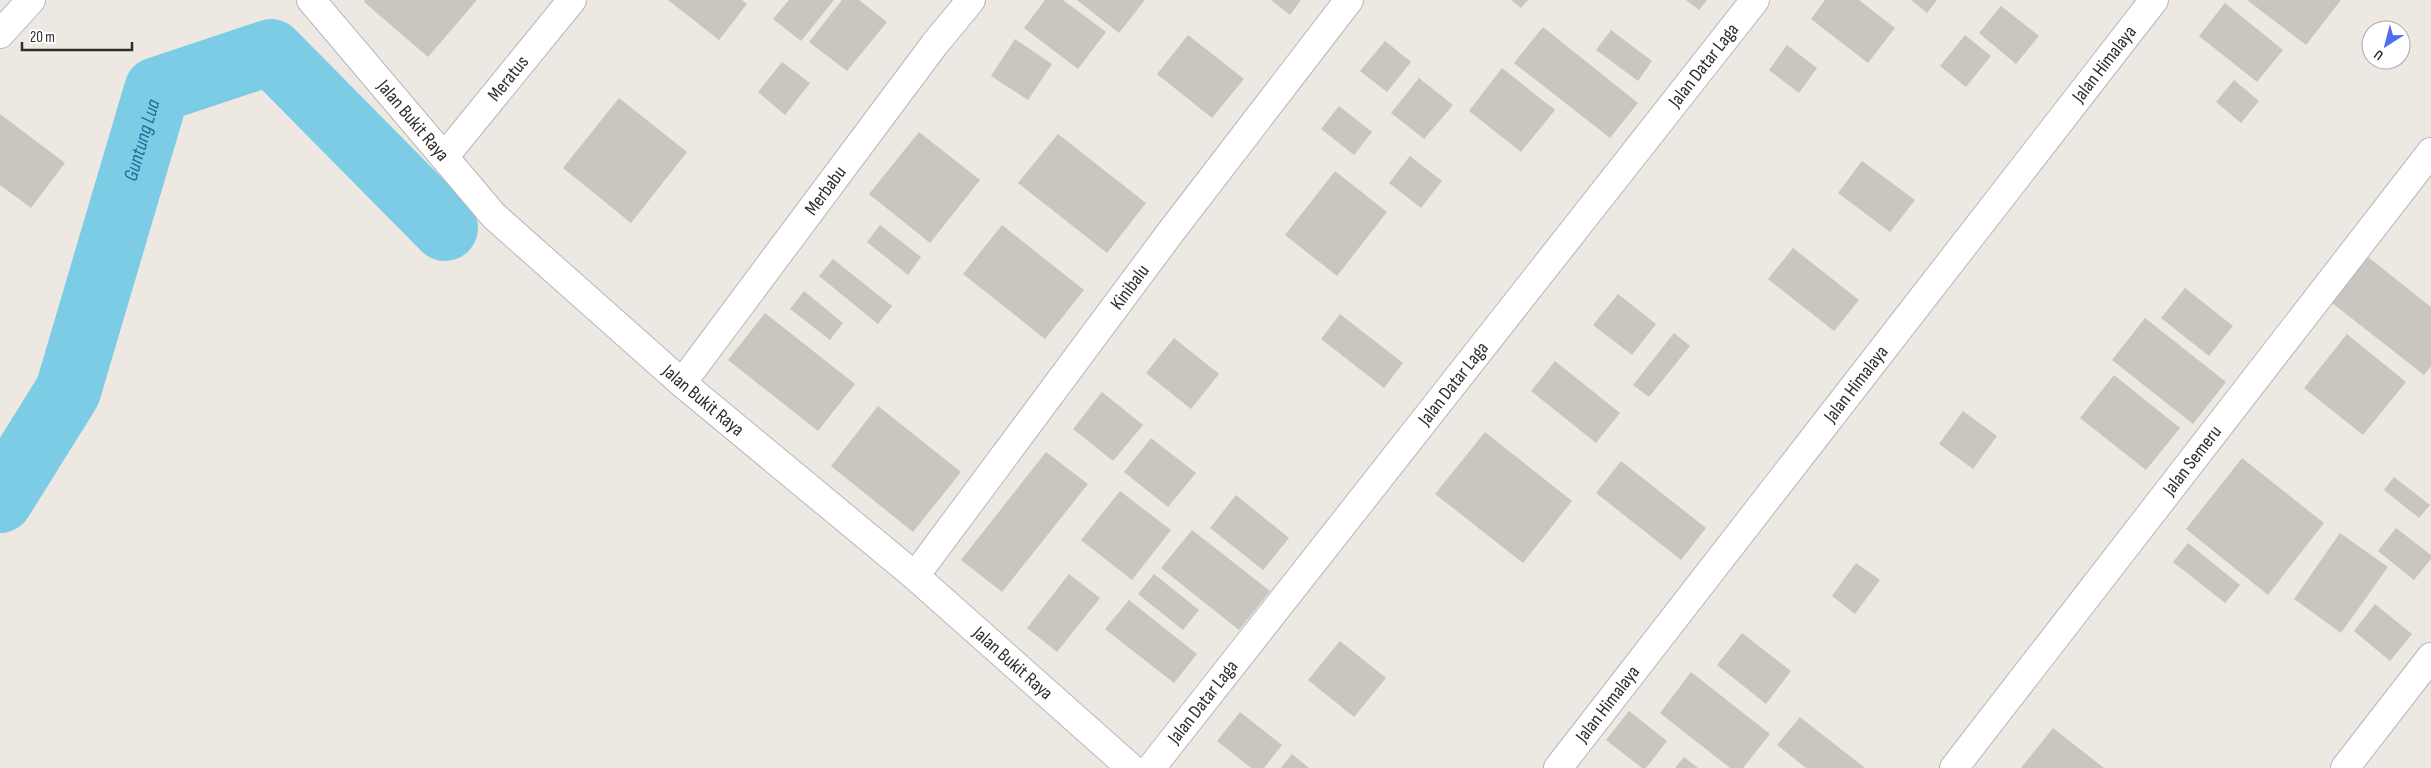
<svg xmlns="http://www.w3.org/2000/svg" width="2431" height="768" font-family="'Sofia Sans Condensed',sans-serif">
  <style>
    .lines { fill: none; stroke-linecap: round; stroke-linejoin: round }
    .river { stroke: #7dcce6; stroke-width: 66 }
    .building { fill: #c9c6bf }
    .minor-casing { stroke: #b4b7bf; stroke-width: 30 }
    .minor { stroke: #fff; stroke-width: 28 }
    .labels { text-anchor: middle; dominant-baseline: central; stroke-width: 4.5; stroke-linejoin: round; paint-order: stroke }
    .street-label { font-size: 19px; fill: #2d2d2d; stroke: #fff }
    .water-label { font-size: 20px; font-style: italic; fill: #186d96; stroke: #fff }
  </style>
  <rect width="100%" height="100%" fill="#ede8e1"/>
  <g class="lines">
    <path class="river" id="s1" d="M0,500L68,391L157,90L271,52L445,228"/>
  </g>
  <path class="building" d="M365,0H477L428,57L364,2Z
    M668,0H742L747,4L719,40Z
    M789,0H834L801,41L773,19Z
    M842,0H859L887,22L847,71L809,42Z
    M1045,0H1063L1106,32L1078,69L1024,28Z
    M1077,0H1145L1119,33Z
    M1271,0H1301L1290,15Z
    M1511,0H1528L1521,8Z
    M1686,0H1707L1699,10Z
    M1825,0H1859L1895,28L1868,63L1811,19Z
    M1911,0H1937L1927,13Z
    M2247,0H2341L2306,45Z
    M2225,3L2283,50L2257,82L2199,36Z
    M2001,6L2039,36L2016,64L1979,33Z
    M1543,27L1638,103L1610,138L1514,63Z
    M1611,30L1652,61L1638,81L1596,50Z
    M1188,35L1244,79L1212,118L1157,74Z
    M1965,35L1991,56L1966,87L1940,66Z
    M1015,39L1052,64L1028,100L991,76Z
    M1385,41L1411,62L1387,92L1360,71Z
    M1787,45L1817,68L1799,93L1769,70Z
    M782,62L810,83L785,115L758,92Z
    M1502,68L1555,110L1521,152L1469,111Z
    M1419,78L1453,105L1424,139L1391,113Z
    M2234,80L2259,101L2241,123L2216,102Z
    M619,98L687,152L631,223L563,168Z
    M1339,106L1372,132L1354,155L1321,129Z
    M0,114L65,163L31,208L0,185Z
    M919,132L980,180L930,243L869,194Z
    M1058,134L1146,203L1107,253L1018,183Z
    M1410,156L1442,181L1421,208L1389,183Z
    M1862,161L1915,200L1890,232L1838,193Z
    M1335,171L1387,212L1337,276L1285,235Z
    M880,225L921,257L908,275L867,242Z
    M1002,225L1084,290L1045,339L963,274Z
    M1793,248L1859,300L1834,331L1768,279Z
    M2368,257L2431,307V366L2424,375L2332,303Z
    M833,259L892,306L878,324L819,276Z
    M2185,288L2233,326L2209,356L2161,318Z
    M804,291L843,323L830,340L790,309Z
    M1618,294L1656,324L1632,355L1593,325Z
    M765,313L855,384L818,431L728,360Z
    M1340,314L1403,363L1384,388L1321,339Z
    M2145,318L2226,382L2193,424L2112,360Z
    M1674,333L1690,346L1649,397L1633,385Z
    M2347,334L2406,382L2363,435L2304,388Z
    M1174,338L1219,374L1191,409L1146,373Z
    M1555,361L1620,413L1596,443L1531,391Z
    M2114,375L2180,428L2146,470L2080,418Z
    M1102,392L1143,425L1113,461L1073,429Z
    M878,406L961,472L913,532L831,466Z
    M1963,411L1997,436L1973,469L1939,444Z
    M1485,432L1572,501L1523,563L1435,494Z
    M1151,438L1196,473L1168,507L1124,472Z
    M1046,452L1088,484L1002,592L961,560Z
    M2242,458L2324,523L2268,595L2186,529Z
    M1621,461L1706,528L1681,560L1596,493Z
    M2394,477L2430,505L2419,518L2384,490Z
    M1120,491L1171,530L1132,580L1081,540Z
    M1236,495L1289,538L1263,570L1210,528Z
    M2396,528L2431,555V559L2414,580L2378,551Z
    M1192,530L1270,591L1239,630L1161,568Z
    M2340,533L2388,567L2341,633L2294,599Z
    M2188,543L2240,585L2225,603L2173,562Z
    M1856,563L1880,580L1855,614L1832,596Z
    M1069,574L1100,598L1057,652L1027,628Z
    M1154,574L1199,610L1183,630L1138,594Z
    M1129,600L1197,654L1174,683L1105,629Z
    M2375,604L2412,634L2390,661L2354,631Z
    M1742,633L1791,671L1766,704L1717,665Z
    M1340,641L1386,678L1354,717L1308,680Z
    M1691,672L1770,734L1743,768H1730L1660,713Z
    M1629,711L1667,741L1646,768H1642L1606,740Z
    M1240,712L1282,745L1264,768H1251L1217,741Z
    M1800,717L1865,768H1806L1777,745Z
    M2053,728L2104,768H2021Z
    M1292,754L1309,768H1281Z
    M1684,757L1698,768H1675Z"/>
  <g class="lines">
    <g class="minor-casing">
      <g id="minor">
        <path id="s2" d="M311,0L494,216L682,383L915,576L1131,768"/>
        <path d="M0,34L31,0"/>
        <path id="s3" d="M445,156L572,0"/>
        <path id="s4" d="M682,383L934,45L971,0"/>
        <path id="s5" d="M915,576L1170,233L1349,0"/>
        <path id="s6" d="M1151,768L1755,0"/>
        <path id="s7" d="M1558,768L2154,0"/>
        <path id="s8" d="M1954,768L2431,152"/>
        <path d="M2345,768L2431,657"/>
      </g>
    </g>
    <use href="#minor" class="minor"/>
  </g>
  <g class="labels">
    <g class="street-label">
      <text stroke="none"><textPath href="#s7" startOffset="891">Jalan Himalaya</textPath></text>
      <text stroke="none"><textPath href="#s6" startOffset="894">Jalan Datar Laga</textPath></text>
      <text stroke="none"><textPath href="#s3" startOffset="100">Meratus</textPath></text>
      <text stroke="none"><textPath href="#s2" startOffset="158">Jalan Bukit Raya</textPath></text>
      <text stroke="none"><textPath href="#s4" startOffset="240">Merbabu</textPath></text>
      <text stroke="none"><textPath href="#s5" startOffset="360">Kinibalu</textPath></text>
      <text stroke="none"><textPath href="#s6" startOffset="489">Jalan Datar Laga</textPath></text>
      <text stroke="none"><textPath href="#s7" startOffset="486">Jalan Himalaya</textPath></text>
      <text stroke="none"><textPath href="#s2" startOffset="562">Jalan Bukit Raya</textPath></text>
      <text stroke="none"><textPath href="#s8" startOffset="389">Jalan Semeru</textPath></text>
      <text stroke="none"><textPath href="#s2" startOffset="968">Jalan Bukit Raya</textPath></text>
      <text stroke="none"><textPath href="#s6" startOffset="84">Jalan Datar Laga</textPath></text>
      <text stroke="none"><textPath href="#s7" startOffset="81">Jalan Himalaya</textPath></text>
    </g>
    <g class="water-label">
      <text stroke="none"><textPath href="#s1" startOffset="390">Guntung Lua</textPath></text>
    </g>
  </g>
  <g transform="translate(2386 45) rotate(216)"><circle r="24" fill="#ffffff" stroke="#ababab"/>
  <path d="M0-4L9 19L0 12L-9 19Z" fill="#4f6eec"/>
  <text y="-8" font-size="14" font-weight="bold" text-anchor="middle" fill="#2d2d2d">U</text>
  </g>
  <path d="M22 42v8h110v-8" fill="none" stroke="#2d2d2d" stroke-width="2.5"/>
  <text x="30" y="42" font-size="15" fill="#2d2d2d" stroke="#ffffff" stroke-width="4" paint-order="stroke">20 m</text>
</svg>
